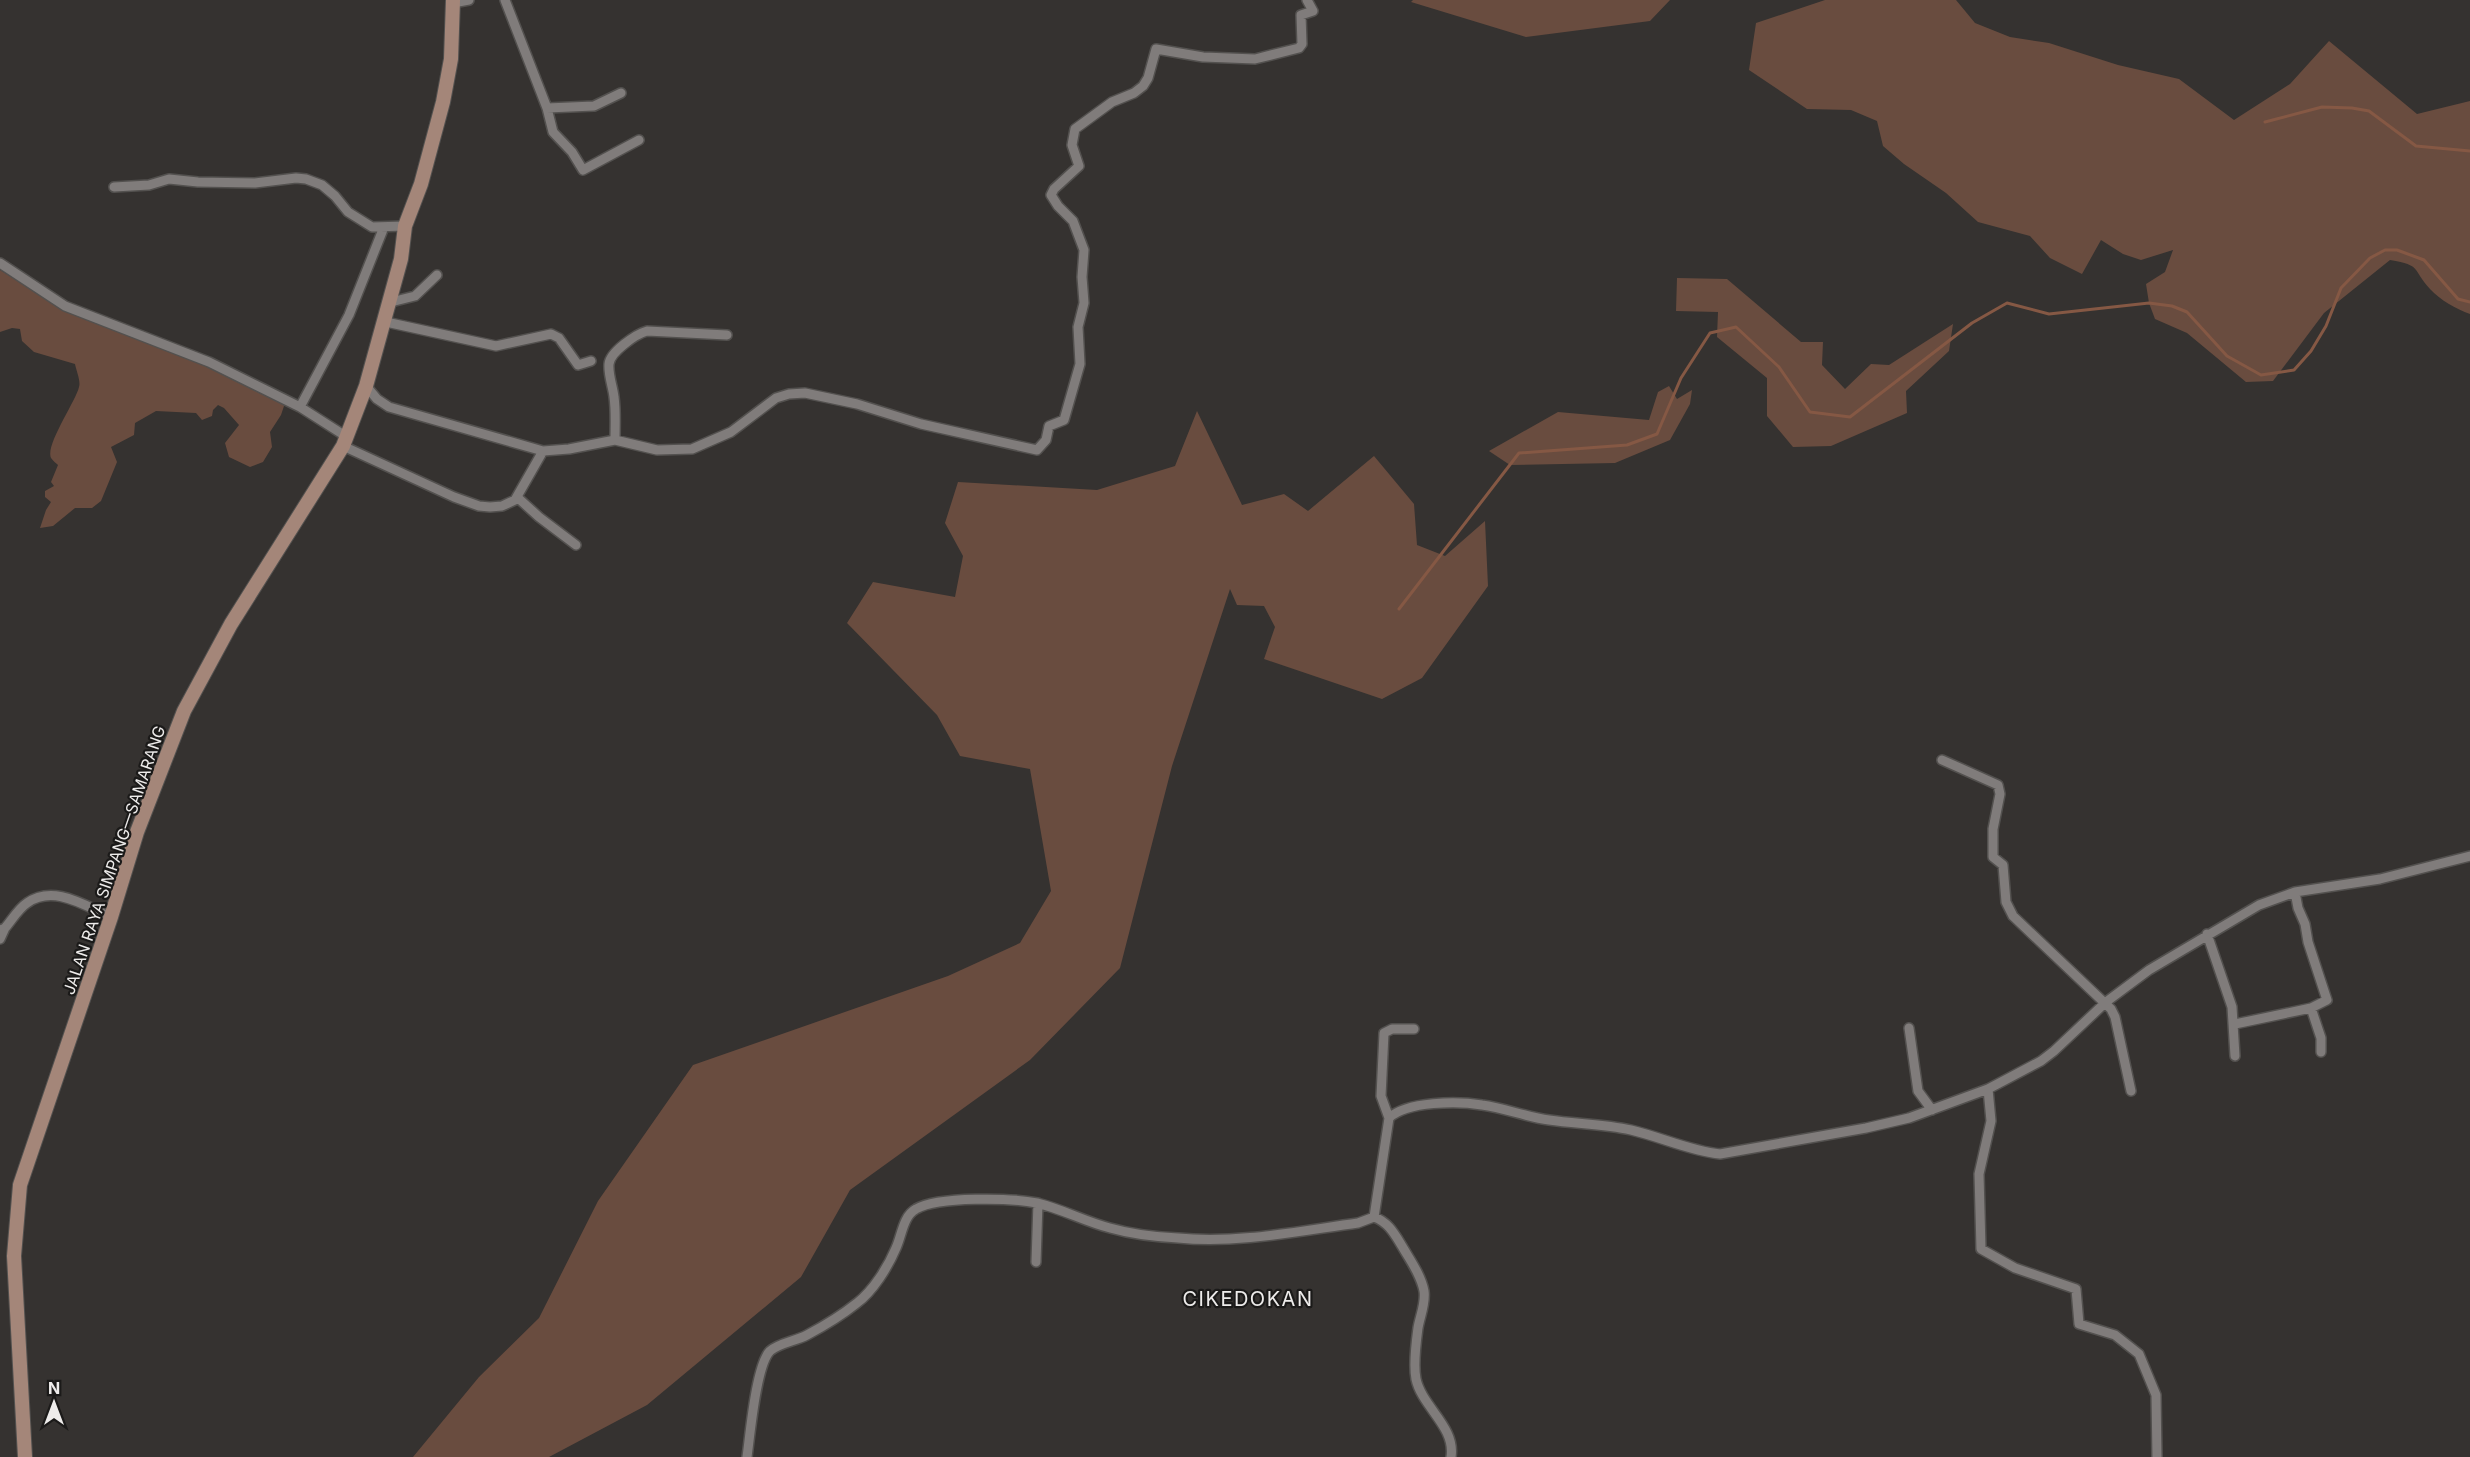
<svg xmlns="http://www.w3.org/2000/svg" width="2470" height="1457" font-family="Inter,sans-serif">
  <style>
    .green { fill: #694c3f }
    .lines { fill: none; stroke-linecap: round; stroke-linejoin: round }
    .stream { stroke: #855844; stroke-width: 3 }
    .street-casing { stroke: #53514f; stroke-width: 12 }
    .secondary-casing { stroke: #53514f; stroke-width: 16 }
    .street { stroke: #807c7b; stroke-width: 9 }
    .secondary { stroke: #a48679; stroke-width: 14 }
    .labels { text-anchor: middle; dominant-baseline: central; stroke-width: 4.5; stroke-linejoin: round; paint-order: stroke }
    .street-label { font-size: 16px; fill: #eeeceb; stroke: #1b1a19 }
    .quarter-label { font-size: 20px; letter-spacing: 1.5px; fill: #eeeceb; stroke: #1b1a19 }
  </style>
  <rect width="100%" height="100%" fill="#353230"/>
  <path class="green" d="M1413,0H1670L1650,21L1526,37L1411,2Z
    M1825,0H1956L1975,23L2010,37L2049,43L2118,65L2179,79L2234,120L2290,84L2329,41L2417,114L2470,101V314C2456,309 2440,300 2430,289C2411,268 2423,266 2390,260L2324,313L2273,381L2246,382L2187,333L2155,319L2149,303L2146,284L2165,272L2173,250L2141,260L2123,254L2101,240L2082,274L2050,258L2030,236L1978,222L1946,193L1904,164L1883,146L1877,121L1851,110L1807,109L1749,70L1756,23Z
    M0,270L72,314L127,333L205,364L240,380L259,393L285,403L281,415L270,432L272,447L263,462L250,467L229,457L225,443L239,425L224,408L218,405L213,410L212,416L202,420L196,413L156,411L135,423L134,435L111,447L117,462L101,501L92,508H75L53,526L40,528L46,510L51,502L45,497V491L54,486L51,482L58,465C56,463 53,461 51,458C45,445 76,401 79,387C81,381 76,370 75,364L34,352L22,341L20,329L12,328L0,332Z
    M1677,278L1727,279L1801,342H1823L1822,365L1845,389L1871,364L1889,365L1953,324L1949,351L1906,391L1907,413L1831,446L1793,447L1767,416V378L1717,337L1718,312L1676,311Z
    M1669,386L1677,399L1692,390L1690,404L1670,440L1615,463L1510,465L1489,451L1558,412L1649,420L1658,392Z
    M1197,411L1242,505L1284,494L1308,511L1374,456L1414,504L1417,545L1445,556L1485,521L1488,586L1422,678L1382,699L1264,659L1275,627L1264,606L1237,605L1230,589L1172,766L1120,968L1030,1060L850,1190L801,1277L647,1405L549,1457H413L479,1377L539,1318L598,1201L693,1065L948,976L1020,943L1051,891L1030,769L960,756L937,715L847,623L873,582L955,597L963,556L945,523L958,482L1097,490L1175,466Z"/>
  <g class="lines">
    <path class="stream" d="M2265,122L2322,107L2352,108L2369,111L2416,146L2470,151
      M1399,609L1519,453L1627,445L1657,434L1681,378L1710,333L1736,327L1779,367L1810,412L1850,417L1972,323L2007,303L2049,314L2149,303L2172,306L2187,312L2227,356L2261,375L2294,370L2311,351L2326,326L2341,288L2370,258L2385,250H2397L2424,260L2458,299L2470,302"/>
    <g class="street-casing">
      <path id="street" d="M505,0L547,108L594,106L621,93
        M453,3L469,0
        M547,108L553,132L572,152L583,170L639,140
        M114,187L149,185L169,179L198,182L255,183L296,178L306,179L322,185L335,196L348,212L372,227L405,226
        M0,263L65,306L209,362L300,407L347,437
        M391,302L415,296L437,275
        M386,322L496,346L551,334L559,338L578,365L591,361
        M366,386L377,399L389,407L543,451
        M300,407L349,315L384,227
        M615,440C615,426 616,411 614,397C613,387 608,375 609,364C610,352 636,334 647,331L727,335
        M343,446L454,497L479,506L490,507L502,506L515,500L543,451L569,449L615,440L657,450L692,449L731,432L776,398L789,394L805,393L857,404L921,424L1037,450L1046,440L1049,426L1064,420L1080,364L1078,327L1084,303L1082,277L1084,250L1073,221L1058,206L1051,195L1054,189L1079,166L1072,145L1075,129L1112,102L1134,93L1143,86L1148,78L1156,49L1203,57L1255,59L1299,48L1302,44L1301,15L1313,11L1307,0
        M517,497L539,517L576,545
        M1942,760L1998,785L2000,794L1993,829V857L2003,865L2006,902L2013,916L2111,1009L2115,1017L2131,1091
        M0,930L5,928C12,920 18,909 27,903C54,884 85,906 111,917
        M2207,934L2232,1007L2235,1056
        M0,939L5,928
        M2311,1008L2321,1038V1052
        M2235,1024L2311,1008L2327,1000L2308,942L2305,924L2298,908L2295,892
        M1909,1028L1918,1091L1932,1110
        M1988,1089L1991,1121L1979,1174L1981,1249L2015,1268L2076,1289L2079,1324L2115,1335L2139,1354L2156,1395L2157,1457
        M1389,1118L1381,1096L1384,1033L1392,1029H1414
        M1374,1217C1388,1222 1394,1233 1402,1246C1410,1260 1421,1275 1424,1291C1426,1303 1420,1316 1418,1328C1416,1343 1413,1364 1416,1379C1422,1407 1456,1427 1451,1457
        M1036,1262L1038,1203
        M747,1457C750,1436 756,1365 770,1351C779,1343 796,1341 807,1335C824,1326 842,1315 857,1303C873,1291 888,1267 896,1248C902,1235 903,1216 916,1209C938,1196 1012,1198 1037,1203C1062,1209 1086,1222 1110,1228C1131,1234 1156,1237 1178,1238C1237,1244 1299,1231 1358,1223L1374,1217L1389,1118C1407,1101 1458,1101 1482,1105C1505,1108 1526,1117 1549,1120C1577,1124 1604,1124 1631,1130C1661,1137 1690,1151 1720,1154L1866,1128L1909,1118L1988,1089L2041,1061L2054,1051L2106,1002L2149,970L2259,905L2295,892L2380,879L2470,856"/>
    </g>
    <g class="secondary-casing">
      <path id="secondary" d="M25,1457L14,1256L20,1185L111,917L137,832L184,711L231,624L343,446L366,386L401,259L405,226L421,184L443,102L451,59L453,0"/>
    </g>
    <use href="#street" class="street"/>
    <use href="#secondary" class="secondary"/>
  </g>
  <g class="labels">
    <g class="street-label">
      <text transform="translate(114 860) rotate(-71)">JALAN RAYA SIMPANG—SAMARANG</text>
    </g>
    <g class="quarter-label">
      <text x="1248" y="1299">CIKEDOKAN</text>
    </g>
  </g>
  <g transform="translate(54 1403)" stroke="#1b1a19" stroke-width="4.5" paint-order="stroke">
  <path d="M0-4.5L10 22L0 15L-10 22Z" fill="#eeeceb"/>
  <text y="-9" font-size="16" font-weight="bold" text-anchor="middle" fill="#eeeceb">N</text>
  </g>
</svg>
